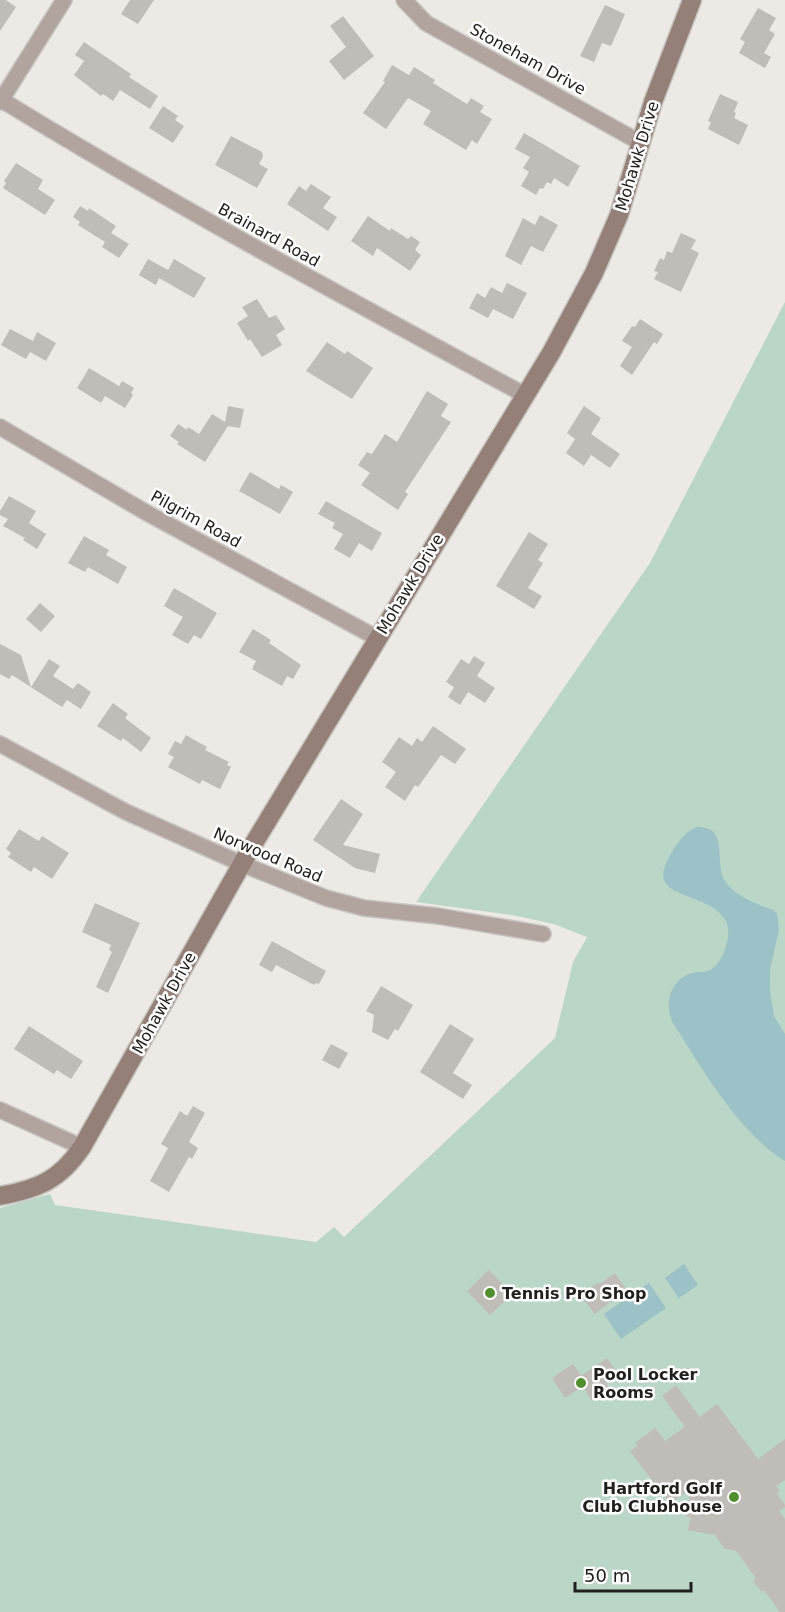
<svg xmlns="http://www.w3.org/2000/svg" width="785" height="1612" font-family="'DejaVu Sans',sans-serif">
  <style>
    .green { fill: #bad6c7 }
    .water { fill: #9cc1c6 }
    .building { fill: #c0bcb7 }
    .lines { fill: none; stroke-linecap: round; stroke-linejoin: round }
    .street-casing { stroke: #c8c6c1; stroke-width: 18 }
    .secondary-casing { stroke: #c8c6c1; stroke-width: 21 }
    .street { stroke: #b1a39e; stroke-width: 15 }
    .secondary { stroke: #948079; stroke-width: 18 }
    .poi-dot { fill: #518e2e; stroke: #fff; stroke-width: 2 }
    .labels { text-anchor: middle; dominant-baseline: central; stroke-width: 5; stroke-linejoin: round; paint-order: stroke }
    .street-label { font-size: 16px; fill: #21201e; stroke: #fff }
    .poi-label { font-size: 16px; font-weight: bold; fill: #21201e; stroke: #fff; text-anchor: start }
  </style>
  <rect width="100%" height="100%" fill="#edeae5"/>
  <path class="green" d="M785,302V1612H0V1208L50,1194L55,1205L316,1242L334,1227L344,1237L555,1038L573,962L587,937L554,924L512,915L416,902L650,563Z"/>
  <path class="water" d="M696,827C731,826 713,862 725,881C734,896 757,904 773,910L777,914L779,929L770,970V990L774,1016L785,1034V1161C739,1133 700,1066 672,1021C671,1017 669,1012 669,1008C667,993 677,977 692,973C698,971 704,973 710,970C723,964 733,934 726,921C708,889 644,902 669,857C676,845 683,833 696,827Z
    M684,1264L698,1285L679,1298L665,1278Z
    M649,1283L666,1308L621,1339L604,1314Z"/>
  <path class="building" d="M0,0H6L16,7L0,31Z
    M130,0H154L138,24L121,14Z
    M605,5L625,14L611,46L602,43L594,62L580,56Z
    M758,8L776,18L769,30L775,34L764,53L771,57L765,68L739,53L745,42L740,39Z
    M343,16L374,56L344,80L329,61L346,47L330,26Z
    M84,42L131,74L129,77L158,96L150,109L120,90L113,101L103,94L101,96L74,75L84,61L75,55Z
    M392,65L409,75L414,67L435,80L433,83L467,104L471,98L484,106L480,112L492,119L477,144L472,140L466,150L423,124L431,111L408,98L386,129L363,113L385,82L383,81Z
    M720,94L738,102L734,112L736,113L734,118L748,125L739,145L708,129L711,122L708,121Z
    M163,106L178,116L175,120L184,126L173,143L149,128Z
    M524,133L580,166L568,187L554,178L551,184L547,182L543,189L540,188L536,195L521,186L529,172L523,168L530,157L515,149Z
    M231,136L262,152L263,157L259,164L268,169L257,188L215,165Z
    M16,163L43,180L38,189L55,200L45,215L3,188L6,183L4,181Z
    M311,184L331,197L323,208L337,217L328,231L287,204L299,186L306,191Z
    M80,206L88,211L89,208L116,226L111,233L129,244L119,258L102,247L105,242L78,225L80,222L73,217Z
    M540,215L558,225L543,252L531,246L521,265L505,256L523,218L535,225Z
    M368,216L390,231L391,228L408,239L411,236L420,242L415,250L421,255L410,271L377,248L373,256L351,241Z
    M681,233L696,240L691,249L699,253L681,292L654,279L658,272L654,271L660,258L664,260L667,251L672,253Z
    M148,259L168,270L174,259L206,278L194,298L159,278L156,285L139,275Z
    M507,283L527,293L513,319L493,309L488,318L469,308L477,293L485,298L491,287L502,293Z
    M257,299L269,318L276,315L285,329L276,335L282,345L262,357L250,339L248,341L237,323L248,316L242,307Z
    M640,319L663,334L657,344L654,342L632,375L620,366L632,347L622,341L632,326L635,327Z
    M10,329L33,341L37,332L56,343L46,361L30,352L26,359L1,345Z
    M327,342L345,354L347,351L373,368L352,399L306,371Z
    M89,368L119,386L122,381L134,388L131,393L133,395L125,408L105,396L101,403L77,388Z
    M427,391L448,404L441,416L451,422L405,492L408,494L398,510L361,485L370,473L358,465L367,452L372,454L385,434L397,442Z
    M228,406L244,409L240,428L228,426L205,462L177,444L179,442L170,436L178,424L187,430L188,427L199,434L212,414L225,422Z
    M584,406L601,418L591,434L620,454L610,468L591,455L584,466L566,453L575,439L567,433Z
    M250,472L279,489L281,485L293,492L280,514L239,491Z
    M9,496L36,511L29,523L46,534L37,549L23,540L25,538L3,526L8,519L0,515V511Z
    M326,501L382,533L372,551L359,543L350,558L334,549L343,534L332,528L335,523L318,514Z
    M529,532L548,544L538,560L543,563L528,588L542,596L534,609L496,586Z
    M84,536L109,550L106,555L127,567L118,584L88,567L85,572L68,563Z
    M174,588L217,613L201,639L194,635L188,644L172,635L183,617L164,606Z
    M40,603L55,616L41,632L26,619Z
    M253,629L271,640L269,643L301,665L293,679L287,676L282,686L252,669L256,661L239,652Z
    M0,644L21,655L31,687L49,659L60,666L53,676L73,689L78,683L91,692L81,709L67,700L62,707L12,675L9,679L0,674Z
    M474,656L485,663L477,676L495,688L485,703L468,692L460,705L448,697L454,687L446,682L461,659L469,664Z
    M113,703L128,714L125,718L151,738L141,752L123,738L121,741L97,726Z
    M433,726L466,749L455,764L441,755L418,787L415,785L405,801L385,787L396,772L382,762L399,737L412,746L417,738L422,742Z
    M186,735L207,747L205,750L229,762L227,765L231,767L220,789L202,780L200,784L168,767L174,757L168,754L175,741L181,744Z
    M341,799L363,814L343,845L380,854L375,873L355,868L313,840Z
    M19,829L39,841L42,836L69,853L52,879L34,867L31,872L8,857L11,853L6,849Z
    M95,903L140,923L108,993L96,987L112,952L109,950L111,945L82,932Z
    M272,941L326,971L319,984L316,983L314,985L276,965L272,972L259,965Z
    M381,986L413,1005L398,1031L395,1029L388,1040L372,1032L374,1015L366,1011Z
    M450,1024L474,1039L453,1073L472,1085L463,1099L420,1072Z
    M29,1026L83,1061L71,1079L57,1070L54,1074L14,1049Z
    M331,1044L348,1053L339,1069L322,1060Z
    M193,1106L205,1113L189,1142L198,1148L192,1159L189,1157L169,1192L150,1181L168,1148L161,1144L180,1111L187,1116Z
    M489,1270L512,1294L490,1315L467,1291Z
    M615,1273L626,1289L595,1314L580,1295L597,1283L600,1284Z
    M607,1358L616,1371L604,1379L610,1389L592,1401L583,1386L565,1398L552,1378L573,1364L581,1376Z
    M676,1385L700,1417L717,1404L758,1459L785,1439V1480L776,1486L780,1491L777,1494L785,1505V1507L779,1511L785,1519V1612H780L764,1590L762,1592L753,1581L756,1578L736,1551L724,1548L715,1535L688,1530L691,1518L686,1516L691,1488L670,1504L630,1451L638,1446L635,1443L655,1428L665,1441L685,1427L662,1396Z"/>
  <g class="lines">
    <g class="street-casing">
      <path id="street" d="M404,0L426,23L641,143
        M0,99C171,204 348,299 525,395
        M0,102L64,0
        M0,427L147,513L377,638
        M0,744L126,812L242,864L326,898L364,908L438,916L543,934
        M0,1110L82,1147"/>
    </g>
    <g class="secondary-casing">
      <path id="secondary" d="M0,1196C38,1189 60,1180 82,1147L248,853L551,353L594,273L619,215L653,102L692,0"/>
    </g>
    <use href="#street" class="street"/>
    <use href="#secondary" class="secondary"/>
  </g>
  <g class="poi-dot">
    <circle cx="490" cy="1293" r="6"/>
    <circle cx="581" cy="1383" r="6"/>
    <circle cx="734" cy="1497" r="6"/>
  </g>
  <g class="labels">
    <g class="street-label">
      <text transform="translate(528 59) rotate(29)">Stoneham Drive</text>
      <text transform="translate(637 156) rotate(-73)">Mohawk Drive</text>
      <text transform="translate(269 235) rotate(29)">Brainard Road</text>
      <text transform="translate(196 519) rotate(29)">Pilgrim Road</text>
      <text transform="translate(410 584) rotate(-59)">Mohawk Drive</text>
      <text transform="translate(268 855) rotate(23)">Norwood Road</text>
      <text transform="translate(164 1003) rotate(-61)">Mohawk Drive</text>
    </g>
    <g class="poi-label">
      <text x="502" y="1293">Tennis Pro Shop</text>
      <text x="593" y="1374">Pool Locker<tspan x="593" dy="18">Rooms</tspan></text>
      <text x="722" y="1488" text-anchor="end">Hartford Golf<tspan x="722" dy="18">Club Clubhouse</tspan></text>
    </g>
  </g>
  <path d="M575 1582v9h116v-9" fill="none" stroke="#21201e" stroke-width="3"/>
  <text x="584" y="1582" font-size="18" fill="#21201e" stroke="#ffffff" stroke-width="4.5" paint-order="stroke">50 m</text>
</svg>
